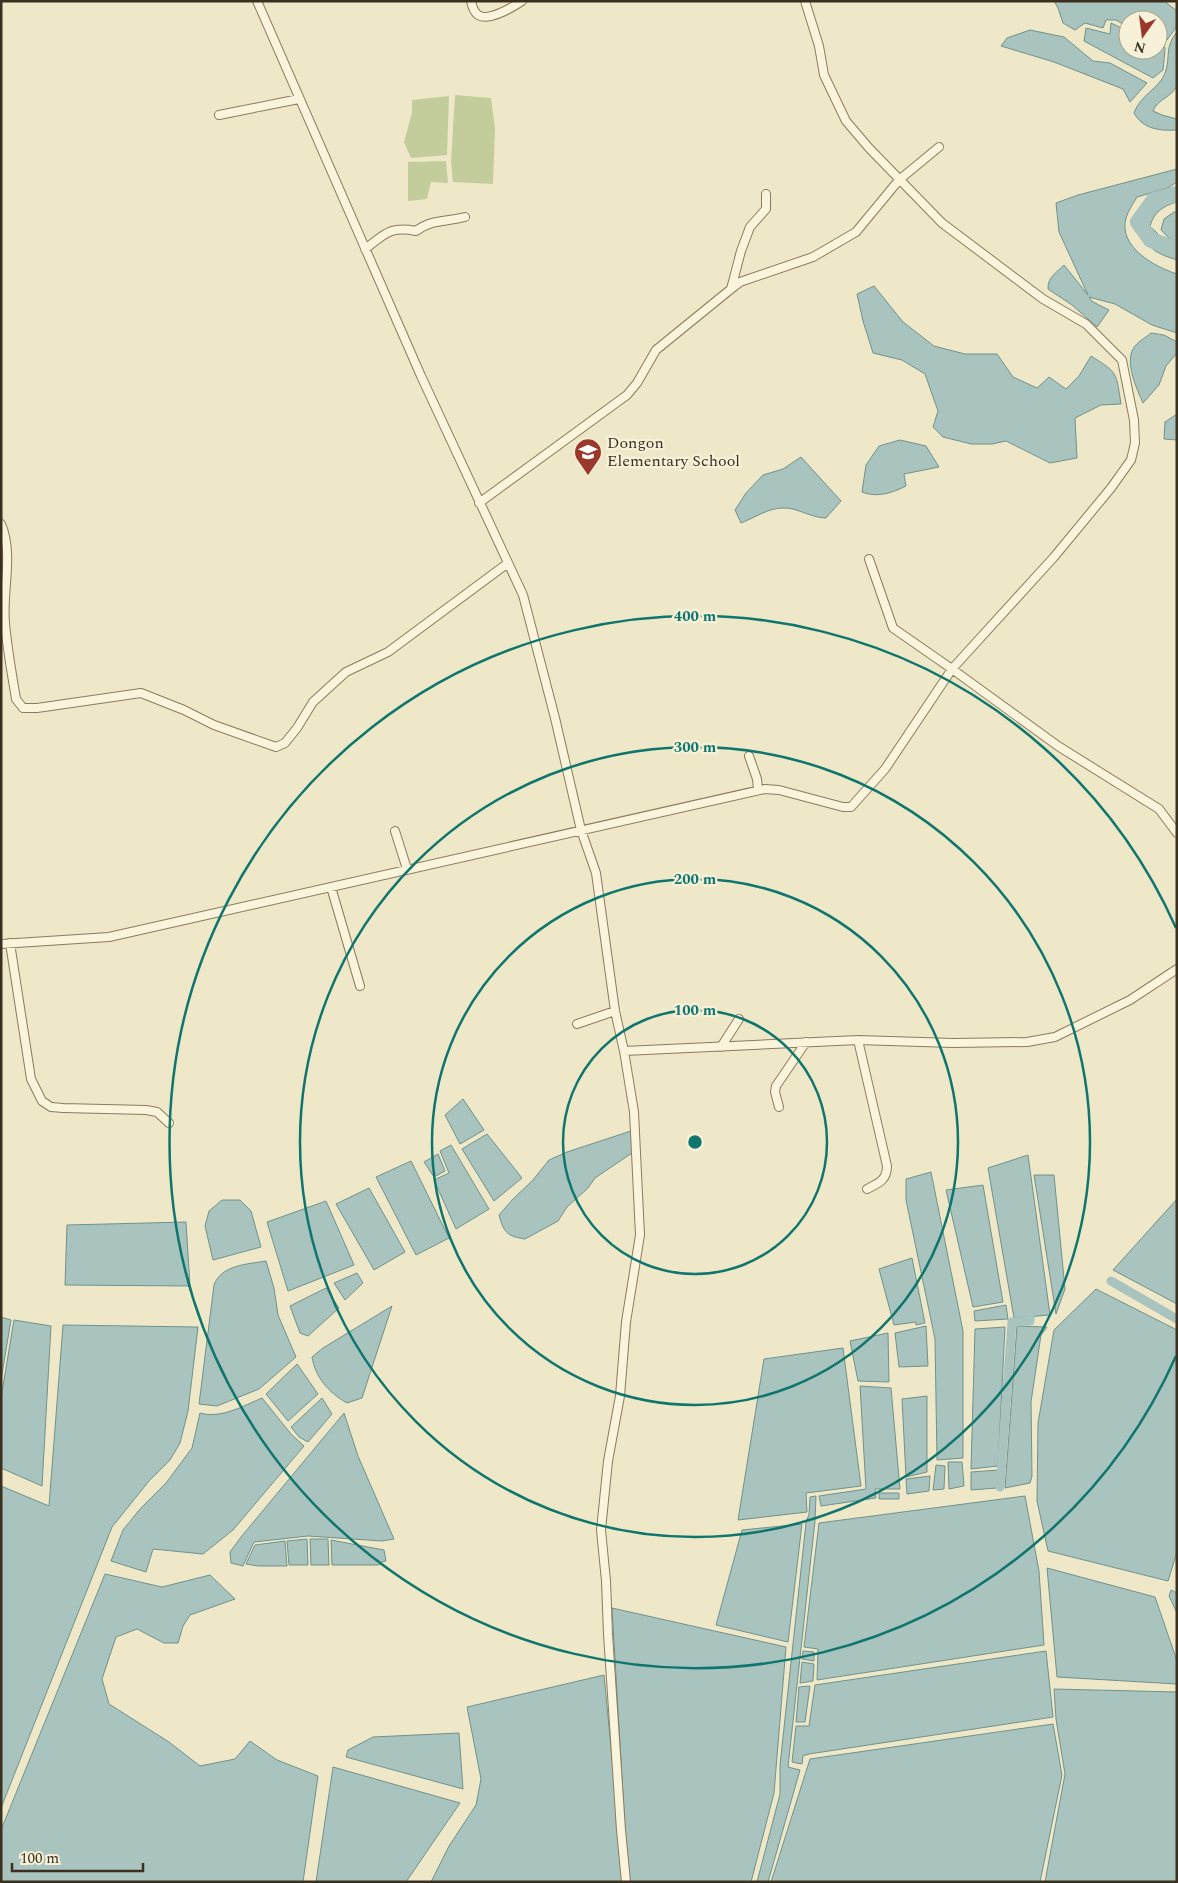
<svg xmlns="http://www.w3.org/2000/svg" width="1178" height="1883" font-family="Spectral,serif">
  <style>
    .green { fill: #c2cd9b }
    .water { fill: #a9c3be; stroke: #6f928d }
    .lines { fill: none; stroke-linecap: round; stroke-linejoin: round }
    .canal { stroke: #a9c3be; stroke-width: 9 }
    .river { stroke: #a9c3be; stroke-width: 16 }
    .minor-casing { stroke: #8b7b5d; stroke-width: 10 }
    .minor { stroke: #f9f4db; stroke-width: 8 }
    .ring { fill: none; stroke: #0f766e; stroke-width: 2.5 }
    .labels { text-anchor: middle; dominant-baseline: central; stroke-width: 4.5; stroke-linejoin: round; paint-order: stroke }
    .poi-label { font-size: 16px; fill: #3b3020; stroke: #f6f1d8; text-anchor: start }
    .centre { fill: #0f766e; stroke: #f6f1d8; stroke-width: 2.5 }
    .ring-label { font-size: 15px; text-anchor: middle; font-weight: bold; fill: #0f766e; stroke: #f6f1d8; stroke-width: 4.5; stroke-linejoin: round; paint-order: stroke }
  </style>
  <rect width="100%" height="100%" fill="#efe8c8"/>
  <path class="green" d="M455,95L491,98L495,128L493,184L453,182L451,161Z
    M449,96L447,155L411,158L404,142L412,113V100Z
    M446,161L448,183L431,182L427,199L408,201V162Z"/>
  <path class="water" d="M1054,1H1164L1177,11V26L1167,40L1161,30L1158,29V20H1128V27L1116,20H1106L1103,28L1085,23L1075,30L1063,23L1058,8Z
    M1111,23L1128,31V50H1158V33L1162,34L1165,49L1163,70L1153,78L1084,41L1086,28L1110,34Z
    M1030,30L1064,37L1093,61L1110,63L1147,83L1130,102L1123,89L1054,62L1001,46L1007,38Z
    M1177,32C1177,42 1178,78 1177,85C1173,97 1157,99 1153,111L1162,115L1177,119V130C1159,131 1143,129 1134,113C1140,95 1160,88 1165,73C1171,56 1164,48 1177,32Z
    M1177,169V182L1168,188L1137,197C1133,204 1128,211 1126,218C1118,247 1155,267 1177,274V333L1152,325L1115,304L1089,297L1093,302L1109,310L1097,327L1072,305L1048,289C1047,278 1057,272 1064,265L1088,295L1059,232L1056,203L1078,195Z
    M1177,197V202C1163,206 1154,212 1150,226L1163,239L1177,245V260C1158,254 1149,250 1140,232C1149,208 1152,204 1177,197Z
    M1174,212H1177V242L1169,238L1161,230L1164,219Z
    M874,286L903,322L934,346L965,354H997L1013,377L1037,388L1049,377L1066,389L1079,376L1091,356C1118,373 1116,372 1121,404L1101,405L1075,418L1077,458L1050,463L1006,441L992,444H971L943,437L933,427L938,411L925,374L902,360L873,353L863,321L857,294Z
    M1151,333L1164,335L1177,342V353L1166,366L1159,385L1143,403C1137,389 1125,364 1133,349C1137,342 1145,338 1151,333Z
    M1177,414V440L1164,439L1165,422Z
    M900,440L926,446L939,467L904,474L906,486C892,493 877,498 862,492L866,465L879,446Z
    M801,457L841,501L826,518C811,518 796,507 783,508C768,508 754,518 741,523L735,510L746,493L763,475L783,469Z
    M463,1099L484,1130L460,1144L445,1115Z
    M634,1130L632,1153L595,1178L588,1188L567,1207L558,1221L525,1239C507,1236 504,1233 499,1215L513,1199L533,1180L549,1160L567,1152Z
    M487,1134L522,1178L494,1201L462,1149Z
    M451,1145L489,1209L456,1229L434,1180L449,1173L440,1151Z
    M438,1154L445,1171L434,1177L424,1162Z
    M1028,1155L1050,1315L1014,1318L988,1168Z
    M411,1161L449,1238L416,1255L376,1177Z
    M931,1172L963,1331V1458L937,1460L935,1339L906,1200V1179Z
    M1034,1175H1054L1065,1289L1056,1314Z
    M983,1185L1003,1302L973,1307L946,1190Z
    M369,1188L405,1252L374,1270L336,1204Z
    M1177,1199V1304L1113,1270Z
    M222,1200H240L251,1211L261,1247L213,1260L205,1226L209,1211Z
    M326,1201L354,1265L288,1291L267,1222Z
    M186,1222L190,1286L65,1285L67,1225Z
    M912,1258L925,1323L916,1325V1322L894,1325L879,1269Z
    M266,1261L274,1288L278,1315L296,1357L259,1389L217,1406L199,1404L214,1285C221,1265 248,1264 266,1261Z
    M357,1273L363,1283L345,1300L334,1283Z
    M326,1288L339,1308L308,1336L300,1333L290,1306Z
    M1096,1289L1177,1330V1552L1168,1581L1048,1551L1037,1501L1038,1423L1054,1330Z
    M1006,1305L1008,1319L975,1321L974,1311Z
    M392,1306L362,1398L347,1403C329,1393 315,1377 312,1357L323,1348Z
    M1,1317L11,1320L1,1380Z
    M14,1320L51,1326L42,1486L1,1468V1398Z
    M63,1325L198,1327L188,1411L180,1443L170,1460L149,1481L112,1527L1,1808V1486L49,1506Z
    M926,1326L928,1366L899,1367L895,1333Z
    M1017,1326L1047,1327L1041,1335L1031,1402L1032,1476L1030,1483L1005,1488Z
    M1005,1327L998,1466L971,1469L975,1329Z
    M888,1333L889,1382L858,1381L850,1341Z
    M843,1348L861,1486L806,1493L807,1512L738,1520L764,1359Z
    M297,1364L318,1394L288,1421L266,1394Z
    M860,1386L891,1388L900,1489H875L876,1498L821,1506L819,1496L866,1489Z
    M927,1396V1472L906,1477L902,1399Z
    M262,1398L291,1434L304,1446L233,1530L203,1554L153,1549L146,1572L111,1561L123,1530L140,1509L166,1483L192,1448L200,1413C221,1419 243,1406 262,1398Z
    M322,1398L332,1414L308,1442L299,1437L291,1427Z
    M344,1413L358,1456L394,1539L382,1541L308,1536L254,1542L243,1566L231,1563L230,1552L241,1537Z
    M948,1462H962L964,1486L949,1489Z
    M936,1465L945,1466L944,1489L933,1490Z
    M999,1470L997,1488L971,1490V1472Z
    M930,1476L929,1491L907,1494L906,1479Z
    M879,1493H899V1499H879Z
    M816,1496L815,1521L788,1767L800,1770L768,1882H757L780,1794V1765L806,1523L809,1514L810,1497Z
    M1025,1496L1039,1571L1044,1645L817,1680L818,1649L804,1647L819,1523Z
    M802,1524L788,1642L716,1625L742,1530Z
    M307,1539L308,1565H289L287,1541Z
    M310,1539H328L329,1565H311Z
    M331,1540L384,1550L386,1561L381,1562L379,1565H332Z
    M285,1541L287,1566H258L246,1564L255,1545Z
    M1047,1568L1155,1597L1177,1661V1684L1057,1677Z
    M105,1574L162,1587L210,1575L235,1599L190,1615L183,1626L178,1643H164L137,1629L116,1637L102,1679L109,1704L169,1742L200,1766L235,1759L250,1741L277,1760L318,1776L303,1882H1V1830Z
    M1171,1590L1177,1593V1613L1169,1596Z
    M612,1608L786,1647L774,1793L751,1882H630L625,1830Z
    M803,1651L814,1652V1661L802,1659Z
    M1046,1651L1053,1717L809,1754L803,1756L802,1764L792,1762L796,1726H809L815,1685Z
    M802,1662L814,1664L813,1681L800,1683Z
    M604,1675L624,1882H431L449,1846L476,1805L481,1779L467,1707Z
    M810,1686L805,1722H796L799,1687Z
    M1054,1689L1177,1692V1882H1045L1065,1774L1056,1719Z
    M1053,1724L1062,1775L1040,1882H771L810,1759Z
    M459,1733L463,1789L346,1757L348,1750L373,1737Z
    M333,1767L460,1803L406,1882H316Z"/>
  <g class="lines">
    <path class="canal" d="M1111,1281L1177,1319
      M1000,1487L1012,1322L1030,1321V1306"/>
    <path class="river" d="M1177,194L1154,200L1138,222L1151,240L1177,249"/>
    <g class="minor-casing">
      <path id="minor" d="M257,1L421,376L523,595L555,718L581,830L596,873L615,1011L624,1051L634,1112L640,1235L626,1322L620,1396L608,1461L601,1530L606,1581L608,1634L621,1830L626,1882
        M471,1C472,6 474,12 478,15C488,22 513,7 522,1
        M219,115L299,99
        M365,249C385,234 389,226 416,231C432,219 446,222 465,217
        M731,289L741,251L750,227L766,209V194
        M479,503L627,395L637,383L656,350L731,289L740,282L813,257L856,232L899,180L939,147
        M1,524C14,553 2,592 5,623C7,648 12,674 16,699L23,708H37L141,693L184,710L214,725L276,747L285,743L297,728L313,702L346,672L388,652L508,563
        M869,559L893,628L952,669L1058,746L1159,809L1177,833
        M749,756L757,779L758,790
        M395,831L407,869
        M331,887L360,986
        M10,943L31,1079L42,1101L51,1107L63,1108L146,1110L157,1112L169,1123
        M1,944L109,937L765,789L779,790L843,807H851L885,769L952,669L1054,557L1111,488L1131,460L1135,443L1134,420L1122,360L1086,324L1043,299L942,223L869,148L846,121L824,75L819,46L805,1
        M577,1024L615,1011
        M858,1040L887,1166C887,1180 879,1183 867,1189
        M721,1047L739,1019
        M624,1051L858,1040L953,1043L1027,1042L1055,1037L1130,1000L1177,969
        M779,1107L775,1092L776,1086L806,1042"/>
    </g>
    <use href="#minor" class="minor"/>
  </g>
  <g class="ring">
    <circle cx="695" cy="1142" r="132"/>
    <circle cx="695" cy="1142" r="263"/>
    <circle cx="695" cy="1142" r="395"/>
    <path d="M1176 1356A526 526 0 1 1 1176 928"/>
  </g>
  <defs>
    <g id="school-pin" transform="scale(1.4375)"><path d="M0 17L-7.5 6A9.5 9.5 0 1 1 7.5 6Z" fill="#9a382c" stroke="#f6f1d8"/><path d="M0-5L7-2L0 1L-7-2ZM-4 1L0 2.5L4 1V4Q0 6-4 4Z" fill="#fff"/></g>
  </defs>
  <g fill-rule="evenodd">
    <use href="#school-pin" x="588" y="452"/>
  </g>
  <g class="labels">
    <g class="poi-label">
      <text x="607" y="443">Dongon<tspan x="607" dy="18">Elementary School</tspan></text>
    </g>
  </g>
  <circle cx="695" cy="1142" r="8" class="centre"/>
  <g class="ring-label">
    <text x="695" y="621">400 m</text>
    <text x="695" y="752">300 m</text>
    <text x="695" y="884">200 m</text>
    <text x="695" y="1015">100 m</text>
  </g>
  <rect width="1178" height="1883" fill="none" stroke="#3b3020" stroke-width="5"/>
  <g transform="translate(1143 35) rotate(194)"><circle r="24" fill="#f6f1d8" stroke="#aba48e"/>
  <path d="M0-4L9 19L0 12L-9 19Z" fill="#9a382c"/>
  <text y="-8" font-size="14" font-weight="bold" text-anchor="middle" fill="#3b3020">N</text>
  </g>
  <path d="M12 1863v8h131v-8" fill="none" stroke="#3b3020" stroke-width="2.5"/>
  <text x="20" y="1863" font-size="15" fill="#3b3020" stroke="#f6f1d8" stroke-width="4" paint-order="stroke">100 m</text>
</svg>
